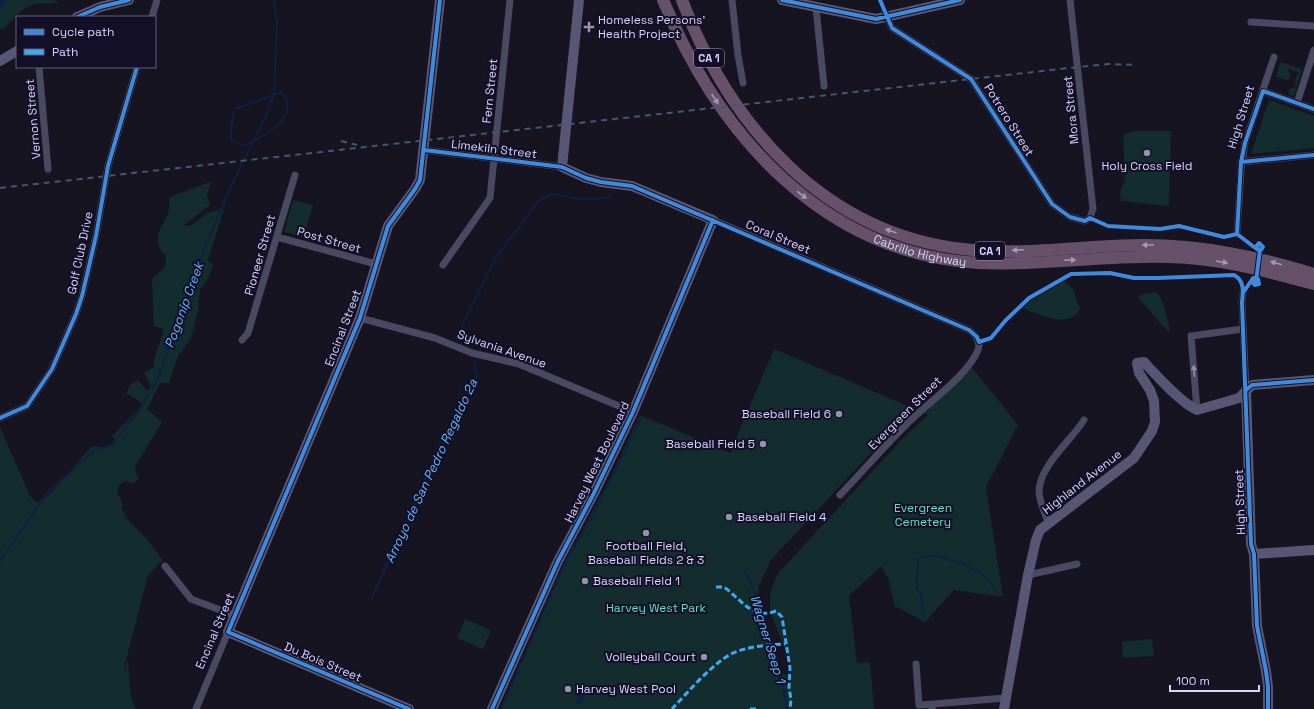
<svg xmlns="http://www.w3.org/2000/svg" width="1314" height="709" font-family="'Space Grotesk',sans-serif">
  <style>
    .green { fill: #132c2d }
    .water { fill: #0d2144 }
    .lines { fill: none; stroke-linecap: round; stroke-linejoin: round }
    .stream { stroke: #0d2144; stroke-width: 2 }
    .river { stroke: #0d2144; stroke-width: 11 }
    .street { stroke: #4a4962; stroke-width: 7 }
    .secondary { stroke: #575674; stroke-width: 10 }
    .highway { stroke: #67516a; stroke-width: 12 }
    .rail { stroke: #43596b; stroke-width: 2; stroke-dasharray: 6 5; stroke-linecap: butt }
    .quiet { stroke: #3fa9f5; stroke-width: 3; stroke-dasharray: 6 3; stroke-linecap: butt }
    .cycleway-casing { stroke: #130f26; stroke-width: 6 }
    .cycleway { stroke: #408adc; stroke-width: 4 }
    .oneway { fill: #a699bc }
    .oneway2 { fill: #928eb0 }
    .poi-dot { fill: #9591b1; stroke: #130f26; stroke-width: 1.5 }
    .labels { text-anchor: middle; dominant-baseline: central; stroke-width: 4; stroke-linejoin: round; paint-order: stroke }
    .shield { fill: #130f26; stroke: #9e99be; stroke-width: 1 }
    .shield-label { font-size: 11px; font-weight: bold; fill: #d9d4ff }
    .poi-label { font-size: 12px; fill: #d9d4ff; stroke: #130f26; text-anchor: start }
    .street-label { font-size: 12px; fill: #d9d4ff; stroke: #130f26 }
    .park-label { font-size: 12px; fill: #5fe0c0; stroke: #130f26 }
    .water-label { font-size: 13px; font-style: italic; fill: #62b6ff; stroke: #130f26 }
  </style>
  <rect width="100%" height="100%" fill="#161421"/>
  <path class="green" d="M0,0H54L59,4C25,1 25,8 3,30L0,28Z
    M1281,62L1302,69L1294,96L1288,94L1290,88L1292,89L1293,87L1295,88L1296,85L1294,84L1298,72L1289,69L1288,72L1291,73L1288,81L1276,76Z
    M1269,100L1314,116V148L1251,154Z
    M1134,131H1171L1169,206L1121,201L1120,190L1125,181L1123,135Z
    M212,181L207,195L210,205L184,225L190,226L210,212L224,209L208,260L213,265L209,277L200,290L198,311L191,339L178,356L169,383H160L147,409L162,422L136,465L135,473L138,476V480L133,483L125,481L119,485L117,492L122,501V509L128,517L122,514L145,537L163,560L148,576L124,668V674L125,667L128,659L131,697L136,709H0V427L30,496L37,503L49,495L92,446L107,447L113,445L115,438L112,436L139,409L142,403L126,393L131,384L138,380L147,391L151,386L144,373L155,366L153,362L164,329L154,326L152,279L165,267L166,255L162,253C153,233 159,234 167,216C170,211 169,203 170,197Z
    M293,200L313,205L304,237L284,232Z
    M1062,279L1073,289L1080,309C1069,330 1039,314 1022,308L1032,299Z
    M1155,292C1164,296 1168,322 1170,331L1169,333L1138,297L1141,295Z
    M774,349L915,409L897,425L771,560L759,585L757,612L759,621L767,634L782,674L792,676C790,669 789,662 787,655C777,622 759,608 779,572L906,435L928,415L921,411L970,365L1018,425L986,487L1003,597L954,590L925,622L895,606L888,578L881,566L849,596L857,663L870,662L874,709H501L562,568L609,480L640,415L730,453Z
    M465,619L491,630L483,649L457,638Z
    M1152,639L1154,656L1123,658L1122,642Z"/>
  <path class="water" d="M580,692L585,694L581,704L575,702Z"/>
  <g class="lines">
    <path class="stream" d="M282,92C284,96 288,102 288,106C288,126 257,139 243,146L231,139V127L235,109Z
      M466,339L462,326L497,256L538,202C557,187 564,199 584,199C592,200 601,198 610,197L611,194
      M0,561L49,491L95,450L112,445L140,409L158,378L203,252L231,186L267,113L274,94L277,23L274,0
      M744,571C764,603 782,671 787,709
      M371,600L423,483L471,393L477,374L474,363
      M924,618L921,594L916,588L918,560C929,548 967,565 980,573C987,577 993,587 999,594
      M501,709L566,560L590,520L641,418"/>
    <path class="river" d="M0,2L1,0"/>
    <path class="street" d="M732,0L738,55L743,83
      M816,8L824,86
      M152,17L157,0
      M887,17L892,28L971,79L1052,204L1070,217L1085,221L1090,218L1093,209L1070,0
      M1251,22L1314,26
      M39,67L48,169
      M1263,91L1314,109
      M1297,103L1314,50
      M424,150L562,167
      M1241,162L1314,155
      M713,220L969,330C976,335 981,341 978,350C968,375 930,401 911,420C886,444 864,470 840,495
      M1237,234L1241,169L1245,143L1274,57
      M277,237L376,264
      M443,265L490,198L510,0
      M1243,293L1242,303L1246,390
      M360,318L435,338L472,353L519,364L633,412
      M242,340L248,333L295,175
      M1197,410L1191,336L1243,329
      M0,418L27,406L52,369L76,314L82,296L96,236L108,166L137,67
      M1049,524C1045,514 1040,503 1039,492C1039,466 1071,441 1084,420
      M165,566L191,599L236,616
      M1028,575L1077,564
      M916,664L919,705L933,704L932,709
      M933,704L1005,698
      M196,709L228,632"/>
    <path class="secondary" d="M782,0L876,19L960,0
      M77,17L100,7L129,0
      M0,61L17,51
      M1246,390L1251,544L1254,554L1257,626L1266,671L1268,687V709
      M1254,554L1314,550
      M409,709L228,632L360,318L388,226L415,189L420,180L440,0
      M492,709L558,561L593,495L633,412L713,220L632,186L601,182L586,178L562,167L579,0
      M1004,709L1028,575L1036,540L1040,530L1134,458L1152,431L1155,422L1154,401L1150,390L1139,373L1137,363L1144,362C1157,376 1180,402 1197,410L1239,398L1252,385L1314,380"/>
    <g class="highway">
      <path id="s1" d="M663,0C719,136 824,254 979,263C1043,266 1106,255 1169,257C1219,258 1266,271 1314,284"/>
      <path d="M682,0C730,126 824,233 963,249C1023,256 1084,245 1144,245C1203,245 1258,257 1314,274"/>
    </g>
    <path class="rail" d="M341,141L357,145
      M0,188L1069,68L1108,64L1137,65"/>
    <path class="quiet" d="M716,587H724C742,600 752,620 776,611L782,617L790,668L789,687L791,700L790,709
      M672,709C688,692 711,665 731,654C748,646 767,645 785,644
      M750,709H759"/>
    <g class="cycleway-casing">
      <path id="cycleway" d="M782,0L876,19L960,0
        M880,0L892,28L971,79L1052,204L1070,217L1085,221L1090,218L1108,226L1160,229L1179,226L1224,237L1237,234
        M77,17L100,7L129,0
        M424,150L562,167L586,178L601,182L632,186L969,330L977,337L979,342L991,338L1005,321L1029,298L1071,274L1110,273L1134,278H1158L1234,275C1245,281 1243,292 1242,303L1251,544L1254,554L1257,626L1266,671L1268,687V709
        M1241,162L1314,155
        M1237,234L1241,162L1245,143L1263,91L1314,109
        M1237,234L1258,250C1259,250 1260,250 1261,250L1263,247L1259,243L1256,247L1260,250L1256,281H1254L1253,283L1255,285L1259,284L1258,279C1256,278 1255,278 1253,278L1243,293
        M1246,390L1252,385L1314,380
        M0,418L27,406L52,369L76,314L82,296L96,236L108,166L137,67
        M409,709L228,632L360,318L388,226L415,189L420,180L440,0
        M492,709L558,561L593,495L633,412L713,220"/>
    </g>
    <use href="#cycleway" class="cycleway"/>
  </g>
  <defs><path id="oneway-solid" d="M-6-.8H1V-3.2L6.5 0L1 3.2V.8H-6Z"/></defs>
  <g class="oneway">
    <use href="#oneway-solid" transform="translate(715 99) rotate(56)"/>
    <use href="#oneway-solid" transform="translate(802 195) rotate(38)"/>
    <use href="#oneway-solid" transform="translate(891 231) rotate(-160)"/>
    <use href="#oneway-solid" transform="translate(1148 245) rotate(-180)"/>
    <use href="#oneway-solid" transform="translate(1018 250) rotate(177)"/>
    <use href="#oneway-solid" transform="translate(1070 260) rotate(-3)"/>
    <use href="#oneway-solid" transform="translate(1222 262) rotate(10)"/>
    <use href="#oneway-solid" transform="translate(1276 263) rotate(-164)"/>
  </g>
  <use class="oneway2" href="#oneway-solid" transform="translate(1194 371) rotate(-95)"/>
  <g class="poi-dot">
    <path d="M587 21h4v4h4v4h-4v4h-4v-4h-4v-4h4z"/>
    <circle cx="1147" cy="153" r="4"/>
    <circle cx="839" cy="414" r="4"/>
    <circle cx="763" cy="444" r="4"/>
    <circle cx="729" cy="517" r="4"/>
    <circle cx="646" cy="533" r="4"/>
    <circle cx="585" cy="581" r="4"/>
    <circle cx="704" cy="657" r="4"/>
    <circle cx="568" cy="689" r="4"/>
  </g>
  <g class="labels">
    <g class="shield">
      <rect x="694" y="49" width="30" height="18" rx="3"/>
      <rect x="975" y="242" width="30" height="18" rx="3"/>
    </g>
    <g class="shield-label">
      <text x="709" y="58">CA 1</text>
      <text x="990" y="251">CA 1</text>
    </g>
    <g class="poi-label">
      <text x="598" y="20">Homeless Persons'<tspan x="598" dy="14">Health Project</tspan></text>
      <text x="1147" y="166" text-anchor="middle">Holy Cross Field</text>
      <text x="831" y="414" text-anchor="end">Baseball Field 6</text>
      <text x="755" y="444" text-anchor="end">Baseball Field 5</text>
      <text x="737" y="517">Baseball Field 4</text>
      <text x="646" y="546" text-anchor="middle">Football Field,<tspan x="646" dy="14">Baseball Fields 2 &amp; 3</tspan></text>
      <text x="593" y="581">Baseball Field 1</text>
      <text x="696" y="657" text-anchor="end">Volleyball Court</text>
      <text x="576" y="689">Harvey West Pool</text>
    </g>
    <g class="street-label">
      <text transform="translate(490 91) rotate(-84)">Fern Street</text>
      <text transform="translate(1071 110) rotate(-96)">Mora Street</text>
      <text transform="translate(1241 117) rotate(-73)">High Street</text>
      <text transform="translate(33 119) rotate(-95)">Vernon Street</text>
      <text transform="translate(1009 120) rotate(58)">Potrero Street</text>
      <text transform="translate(494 149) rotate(7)">Limekiln Street</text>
      <text transform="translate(778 237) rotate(23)">Coral Street</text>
      <text transform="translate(329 240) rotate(16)">Post Street</text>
      <text stroke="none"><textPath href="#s1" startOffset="374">Cabrillo Highway</textPath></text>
      <text transform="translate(80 253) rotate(-78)">Golf Club Drive</text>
      <text transform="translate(260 255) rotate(-74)">Pioneer Street</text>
      <text transform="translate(343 328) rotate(-69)">Encinal Street</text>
      <text transform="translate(502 349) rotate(19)">Sylvania Avenue</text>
      <text transform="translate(905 413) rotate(-45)">Evergreen Street</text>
      <text transform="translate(597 462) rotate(-64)">Harvey West Boulevard</text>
      <text transform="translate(1082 482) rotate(-38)">Highland Avenue</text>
      <text transform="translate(1240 502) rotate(-92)">High Street</text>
      <text transform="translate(215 631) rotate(-67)">Encinal Street</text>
      <text transform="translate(323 662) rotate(23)">Du Bois Street</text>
    </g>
    <g class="park-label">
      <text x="923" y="508">Evergreen<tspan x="923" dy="14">Cemetery</tspan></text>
      <text x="656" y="608">Harvey West Park</text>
    </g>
    <g class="water-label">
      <text transform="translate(184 305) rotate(-70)">Pogonip Creek</text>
      <text transform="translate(431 471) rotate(-65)">Arroyo de San Pedro Regaldo 2a</text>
      <text transform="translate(768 639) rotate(73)">Wagner Seep 1</text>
    </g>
  </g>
  <rect x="16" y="16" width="140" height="52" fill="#130f26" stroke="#625e7d"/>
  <rect x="24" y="29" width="20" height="6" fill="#408adc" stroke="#625e7d"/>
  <text x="52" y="36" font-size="12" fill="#d9d4ff">Cycle path</text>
  <rect x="24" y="49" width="20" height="6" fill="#3fa9f5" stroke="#625e7d"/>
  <text x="52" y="56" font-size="12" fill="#d9d4ff">Path</text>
  <path d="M1170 685v6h89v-6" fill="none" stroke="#d9d4ff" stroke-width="2"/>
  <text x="1176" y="685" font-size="12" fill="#d9d4ff" stroke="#130f26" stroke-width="3" paint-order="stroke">100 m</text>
</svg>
